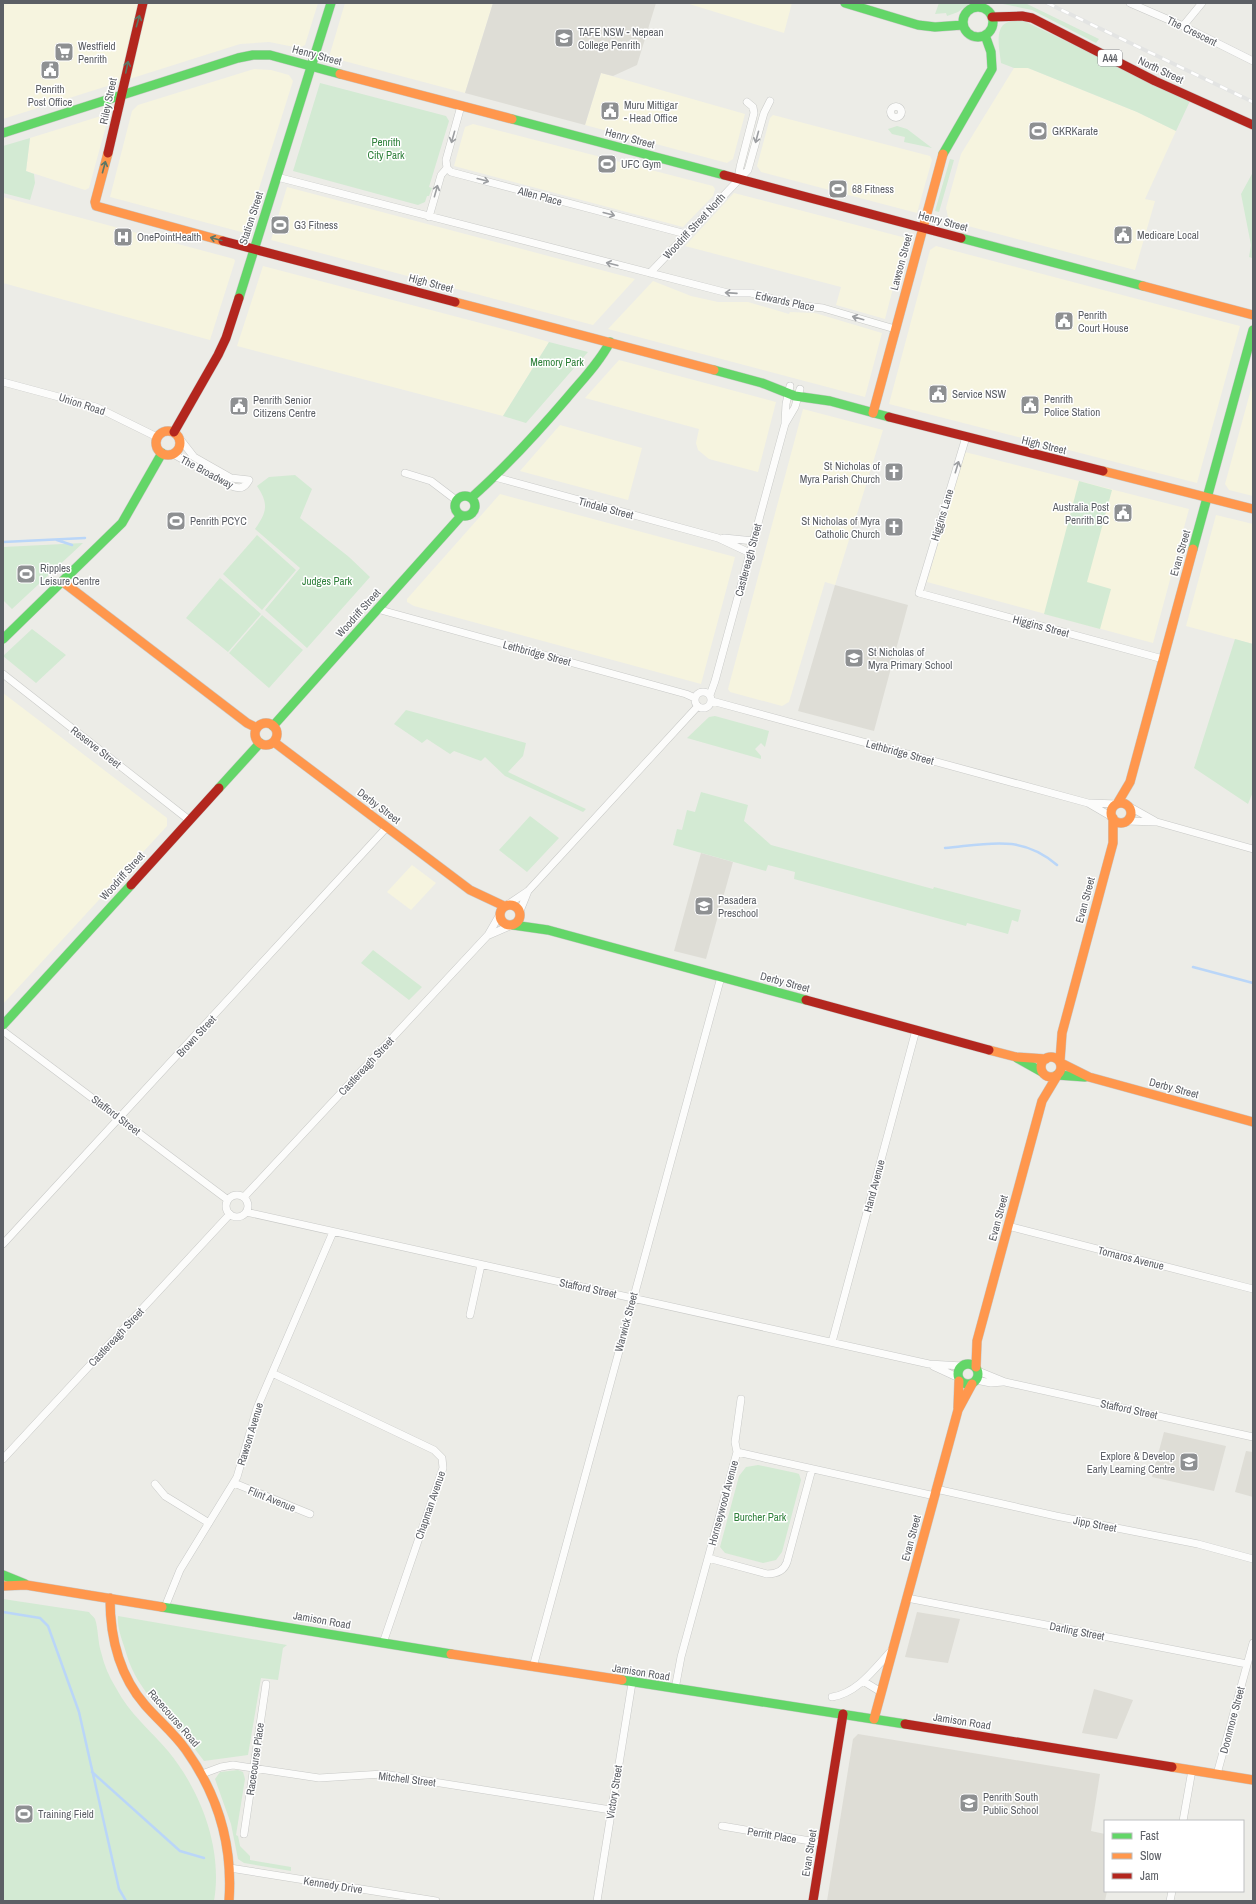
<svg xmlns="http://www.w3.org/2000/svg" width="1256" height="1904" font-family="'Archivo Narrow',sans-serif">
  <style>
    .commercial { fill: #f6f4df }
    .education { fill: #deddd6 }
    .green { fill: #d3ead3 }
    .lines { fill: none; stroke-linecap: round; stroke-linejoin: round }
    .stream { stroke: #bad6f8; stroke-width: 2.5 }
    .street-casing { stroke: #c8c9c7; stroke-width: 8 }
    .fast-casing { stroke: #c9c9c8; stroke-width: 10 }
    .slow-casing { stroke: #c9c9c8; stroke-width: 10 }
    .jam-casing { stroke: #c9c9c8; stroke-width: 10 }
    .street { stroke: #fcfcfb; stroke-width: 7 }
    .fast { stroke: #63d668; stroke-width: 9 }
    .slow { stroke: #ff974d; stroke-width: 9 }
    .jam { stroke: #b3261e; stroke-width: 9 }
    .rail-casing { stroke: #e3e4e3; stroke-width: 4 }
    .rail { stroke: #fff; stroke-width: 2.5; stroke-dasharray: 8; stroke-linecap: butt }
    .oneway { stroke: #5d7766 }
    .oneway2 { stroke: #9c9ea1 }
    .labels { text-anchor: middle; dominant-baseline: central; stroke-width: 3; stroke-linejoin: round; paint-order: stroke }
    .shield { fill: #fff; stroke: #8d8f93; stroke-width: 1 }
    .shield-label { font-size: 10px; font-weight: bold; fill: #5c5f65 }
    .street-label { font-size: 11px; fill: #5c5f65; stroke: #fff }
    .poi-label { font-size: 11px; fill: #5c5f65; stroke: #fff; text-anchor: start }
    .park-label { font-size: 11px; fill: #30813c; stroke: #fff }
  </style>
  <rect width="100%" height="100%" fill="#ecece7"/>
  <path class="commercial" d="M3,3H318L305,45L299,48L269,42L240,44L3,119Z
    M345,3H493L465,93L329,57Z
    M686,3H792L784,33Z
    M1014,68H1028L1137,112L1176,131L1145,199L1155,201L1135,270L949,221L946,208L961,154Z
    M254,69L271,70L289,75L293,81L245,233L110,197L132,111L138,105Z
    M601,73L745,114L733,159L727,163L585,125Z
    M773,115L930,156L932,160L917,213L761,172L757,166L770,118Z
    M101,116L107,118V122L89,188L85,190L26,171L30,138Z
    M473,124L713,186L715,189L713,196L683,227L454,166L465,127Z
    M287,187L488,240L635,279L593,325L271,240Z
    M734,193L906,238L885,319L836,305L841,287L685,246Z
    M3,197L234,259L235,261L210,340L3,283Z
    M936,246L1240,326L1197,483L889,404L930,250Z
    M263,266L515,332L549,342L503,416L237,346Z
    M653,281L691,296L718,302H748L789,314L790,312L815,313L882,333L865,397L608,329Z
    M619,360L776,402L758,472L709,459L698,450L696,443L699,429L585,398Z
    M1253,382V496L1229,490L1225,484Z
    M803,409L883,430L835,585L825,582L789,702L782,706L730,692L728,689Z
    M560,425L642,448L628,500L520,471Z
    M965,452L1189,509L1153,643L927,582Z
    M500,494L735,557L701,684L414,606L407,602V599Z
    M1216,515L1253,524V644L1186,626Z
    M3,693L167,818V826L3,1004Z
    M412,865L436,883L411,910L387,892Z"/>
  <path class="education" d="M493,3H656L637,65L613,76L601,73L585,125L465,93Z
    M835,585L908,605L874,731L798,711Z
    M701,853L733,862L706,959L674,951Z
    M1164,1432L1226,1446L1214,1491L1152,1477Z
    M1246,1451L1253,1452V1497L1235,1492Z
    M917,1612L960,1619L948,1663L905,1657Z
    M1094,1689L1133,1700L1117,1739L1082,1733Z
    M858,1734L1100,1774L1091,1831L1105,1834V1891H1107L1105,1901H827L853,1739Z"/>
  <path class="green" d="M939,3H970L958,12L947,16L946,13L935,14Z
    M998,3H1025L1099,39L1096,43L1032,10Z
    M1022,20L1190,101L1176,131L1137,112L1028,68H1014L1001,63C1000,52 994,29 1006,23C1010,21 1017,21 1022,20Z
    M320,83L446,116L449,121L429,187L432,188L429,196H427L425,202L418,205L293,171Z
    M897,126L907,129L932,148L904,142L905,137L892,134L888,129Z
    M30,138L26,171L34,174L35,183L30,200L3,193V146Z
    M950,159L954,160L939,212L935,211Z
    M1253,172V254L1252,258L1249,257L1251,245L1241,194Z
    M549,342L588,352L526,423L503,416Z
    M295,475L312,489L300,518L349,557L370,577L307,648L265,610L300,568L255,529C267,512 269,504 257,486L269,477Z
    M1079,481L1112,490L1087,582L1111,589L1100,629L1044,614Z
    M257,535L296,570L262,610L223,574Z
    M83,543L12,609L3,600V547Z
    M220,578L261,614L228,652L186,618Z
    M262,615L303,650L269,688L229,653Z
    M32,629L66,655L36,683L3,656Z
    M1235,639L1253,644V792L1248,804L1194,768Z
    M406,710L526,743L523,756L508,772L586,809L583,812L505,776L485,757L481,761L454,751L450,754L427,739L422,743L394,724Z
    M715,716L769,731L765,747L761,743L755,749L761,756V759L687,738L709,717Z
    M701,792L748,805L744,821L771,845L933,889L934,887L1021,910L1018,922L1012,920L1008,934L967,923L966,926L794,879L795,872L768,865L766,871L673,845L677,829L682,830L687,810L695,812Z
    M530,816L559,838L527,872L499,850Z
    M373,950L422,987L409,1000L361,963Z
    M758,1465L796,1473L799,1474L801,1480L782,1552L776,1560L763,1563L725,1553L720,1547L739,1476L746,1467Z
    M3,1599L89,1612C90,1614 94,1617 95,1619C98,1627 98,1643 101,1652C104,1665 109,1677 116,1688C129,1713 150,1730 168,1751C201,1791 223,1849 214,1901H3Z
    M118,1616L287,1645L283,1648L278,1680L261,1678L248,1755L204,1761C183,1731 152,1706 135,1675C130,1666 127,1656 124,1646C121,1637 117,1626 118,1616Z
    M238,1770L243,1772L245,1779L236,1835L238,1836L240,1846L250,1856V1860L291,1867V1871L244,1863L238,1859L231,1824L215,1779L220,1772Z"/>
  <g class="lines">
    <path class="stream" d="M57,540L72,545
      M3,542L85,538
      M945,848C988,844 1021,834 1057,865
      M1193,967L1253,983
      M3,1612L40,1618L48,1626L79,1712L119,1889L126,1901
      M92,1772L180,1851L204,1858"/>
    <g class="street-casing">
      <path id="street" d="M1130,3L1183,26L1253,61
        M1183,26L1202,3
        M890.5 112a5.5 5.5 0 1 1 11 0a5.5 5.5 0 1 1-11 0Z
        M447,168L451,172L686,234
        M447,168L446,160L461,106
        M277,177L728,293H751L795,305L823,308L895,329
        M738,179L740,167L754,113L753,107L747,102
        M429,217L441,175L447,168
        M650,273L748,170L764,113L770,101
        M3,382L96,407L157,437
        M785,422L786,404L790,386
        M966,437L919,593L1163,659
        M173,454L231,486C240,489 244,489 249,480L231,478L194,457L180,439
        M405,473L431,481L456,500
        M495,477L718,538L750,553
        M724,538L754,541
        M377,609L686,694L695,698
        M3,674L189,820
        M695 700a8 8 0 1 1 16 0a8 8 0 1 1-16 0Z
        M710,695L715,681L785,424L795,407L800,389
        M712,701L1088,803L1112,817
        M1090,803L1117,804
        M1130,807L1155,821
        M1127,821L1157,822L1253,849
        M507,905L528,891L698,706
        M520,911L528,891
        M489,935L510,926
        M3,1031L228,1200
        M226 1206a11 11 0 1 1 22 0a11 11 0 1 1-22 0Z
        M244,1197L488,935L499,916
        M246,1212L929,1364L962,1366
        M1008,1226L1253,1289
        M3,1244L387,827
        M470,1315L481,1265
        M832,1342L916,1030
        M933,1366L957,1377
        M978,1371L1005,1382L1253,1437
        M272,1373L434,1450L442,1458L443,1468L383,1643
        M976,1380L991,1383L1003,1382
        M737,1452L735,1442L741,1399
        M3,1459L230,1214
        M234,1483L310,1514
        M155,1484L165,1496L209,1523
        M936,1489L1056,1516L1198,1544L1253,1559
        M708,1558L767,1574C777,1574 784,1571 787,1562L812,1469
        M907,1598L1247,1664
        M165,1607L180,1570L237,1477L257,1408L333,1232
        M533,1667L721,977
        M863,1681L881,1692
        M675,1689L681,1657L737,1452L935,1496
        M832,1697C858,1693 875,1668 892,1650
        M202,1774L221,1767L233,1765L319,1778L383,1774L611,1810
        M1217,1774L1253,1643
        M1183,1821L1192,1770
        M722,1826L822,1843
        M244,1834L266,1684
        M230,1868L436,1901
        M597,1901L632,1683
        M1170,1901L1172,1891"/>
    </g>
    <g class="fast-casing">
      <path id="fast" d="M845,3L918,25L935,27L963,25
        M963 22a15 15 0 1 1 30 0a15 15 0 1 1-30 0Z
        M512,119L724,175
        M3,133L238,58L253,55H270L340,74
        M943,154L992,69L991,52L985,35
        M961,238L1143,286
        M239,298L331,3
        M714,370L762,383L795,396L830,401L889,417
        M455 506a10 10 0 1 1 20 0a10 10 0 1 1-20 0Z
        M471,498C506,467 537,433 567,398C582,380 599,363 610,342
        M1193,549L1253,330
        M3,639L122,523L162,453
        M273,726L461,516
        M219,788L260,743
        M513,925L548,930L806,1000
        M3,1025L131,885
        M1017,1058L1042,1072
        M1057,1075L1085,1077
        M958 1374a10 10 0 1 1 20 0a10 10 0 1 1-20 0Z
        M3,1575L25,1584
        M162,1607L451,1654
        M622,1680L905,1724"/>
    </g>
    <g class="slow-casing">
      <path id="slow" d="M340,74L512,119
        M108,153L95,202L96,206L223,241
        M1143,286L1253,315
        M455,302L714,370
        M873,413L943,154
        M156 443a12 12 0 1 1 24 0a12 12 0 1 1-24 0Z
        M1103,471L1253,509
        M63,582L247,723L257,728
        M255 734a11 11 0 1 1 22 0a11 11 0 1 1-22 0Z
        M274,742L470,890L504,906
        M1111 813a10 10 0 1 1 20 0a10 10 0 1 1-20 0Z
        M1117,804L1130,782L1193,549
        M500 915a10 10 0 1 1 20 0a10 10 0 1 1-20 0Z
        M989,1050L1016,1057L1046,1059
        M1041 1067a10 10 0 1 1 20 0a10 10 0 1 1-20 0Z
        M1060,1061L1062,1033L1113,843V818
        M1061,1063L1089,1077L1253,1122
        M976,1367L977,1341L1042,1101L1057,1076
        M958,1408L959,1381
        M3,1586L26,1585L162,1607
        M110,1598C110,1637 119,1675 145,1705C158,1720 174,1733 186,1750C218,1795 233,1846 229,1901
        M451,1654L622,1680
        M874,1719L958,1410L972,1384
        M1172,1767L1253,1780"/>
    </g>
    <g class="jam-casing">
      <path id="jam" d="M992,17L1022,16L1032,18L1155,81L1253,125
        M108,153L143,3
        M724,175L961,238
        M223,241L455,302
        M889,417L1103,471
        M174,432L218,355L226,338L239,298
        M131,885L219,788
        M806,1000L989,1050
        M905,1724L1172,1767
        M813,1901L843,1714"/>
    </g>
    <use href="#street" class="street"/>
    <use href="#fast" class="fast"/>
    <use href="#slow" class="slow"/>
    <use href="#jam" class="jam"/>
    <g class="rail-casing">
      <path id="rail" d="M1047,3L1253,102"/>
    </g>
    <use href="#rail" class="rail"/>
  </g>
  <defs><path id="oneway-shaft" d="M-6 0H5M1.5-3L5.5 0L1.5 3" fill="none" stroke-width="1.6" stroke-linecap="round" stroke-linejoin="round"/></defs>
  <g class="oneway">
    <use href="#oneway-shaft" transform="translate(138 21) rotate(-74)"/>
    <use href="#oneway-shaft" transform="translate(127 67) rotate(-78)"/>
    <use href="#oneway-shaft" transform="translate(104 167) rotate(-75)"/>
    <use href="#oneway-shaft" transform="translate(216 239) rotate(-165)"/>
  </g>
  <g class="oneway2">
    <use href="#oneway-shaft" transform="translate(453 137) rotate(106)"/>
    <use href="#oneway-shaft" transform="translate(757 137) rotate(105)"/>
    <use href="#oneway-shaft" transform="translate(483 180) rotate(15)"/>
    <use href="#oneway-shaft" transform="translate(436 191) rotate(-74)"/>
    <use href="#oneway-shaft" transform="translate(609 214) rotate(15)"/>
    <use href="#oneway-shaft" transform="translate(612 264) rotate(-166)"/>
    <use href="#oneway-shaft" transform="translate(731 293) rotate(-176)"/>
    <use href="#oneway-shaft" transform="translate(858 318) rotate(-164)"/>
    <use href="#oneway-shaft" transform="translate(957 467) rotate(-73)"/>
  </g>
  <defs>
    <g id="university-square" transform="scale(1)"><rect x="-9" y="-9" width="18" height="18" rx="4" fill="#8e9092" stroke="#fff"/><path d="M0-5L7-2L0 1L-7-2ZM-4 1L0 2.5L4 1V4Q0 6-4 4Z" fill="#fff"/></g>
    <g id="supermarket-square" transform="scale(1)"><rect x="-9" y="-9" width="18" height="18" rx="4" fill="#8e9092" stroke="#fff"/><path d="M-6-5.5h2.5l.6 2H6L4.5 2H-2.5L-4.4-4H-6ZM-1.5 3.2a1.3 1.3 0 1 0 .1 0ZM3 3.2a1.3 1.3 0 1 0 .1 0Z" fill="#fff"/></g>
    <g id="civic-square" transform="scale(1)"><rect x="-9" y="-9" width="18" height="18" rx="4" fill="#8e9092" stroke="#fff"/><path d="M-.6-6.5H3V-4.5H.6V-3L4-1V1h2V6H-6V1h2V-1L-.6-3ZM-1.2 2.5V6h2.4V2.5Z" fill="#fff"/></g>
    <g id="stadium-square" transform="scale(1)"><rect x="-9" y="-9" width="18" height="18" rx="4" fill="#8e9092" stroke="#fff"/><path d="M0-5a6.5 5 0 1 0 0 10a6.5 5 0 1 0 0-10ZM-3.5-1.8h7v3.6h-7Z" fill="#fff"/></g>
    <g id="hospital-square" transform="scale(1)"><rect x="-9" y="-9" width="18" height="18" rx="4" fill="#8e9092" stroke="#fff"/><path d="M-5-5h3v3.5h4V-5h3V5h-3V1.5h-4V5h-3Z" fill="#fff"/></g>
    <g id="church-square" transform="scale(1)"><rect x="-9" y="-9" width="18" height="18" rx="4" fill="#8e9092" stroke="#fff"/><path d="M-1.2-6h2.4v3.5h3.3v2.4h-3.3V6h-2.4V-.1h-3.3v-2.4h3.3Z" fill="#fff"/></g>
    <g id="school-square" transform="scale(1)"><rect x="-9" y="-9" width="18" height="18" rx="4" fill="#8e9092" stroke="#fff"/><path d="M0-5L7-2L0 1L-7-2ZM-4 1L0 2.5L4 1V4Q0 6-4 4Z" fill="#fff"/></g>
  </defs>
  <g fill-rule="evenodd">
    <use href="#university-square" x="564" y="38"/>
    <use href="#supermarket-square" x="64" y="52"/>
    <use href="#civic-square" x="50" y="70"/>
    <use href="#civic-square" x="610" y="111"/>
    <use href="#stadium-square" x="1038" y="131"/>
    <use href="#stadium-square" x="607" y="164"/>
    <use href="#stadium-square" x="838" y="189"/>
    <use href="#stadium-square" x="280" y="225"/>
    <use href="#civic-square" x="1123" y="235"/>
    <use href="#hospital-square" x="123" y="237"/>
    <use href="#civic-square" x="1064" y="321"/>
    <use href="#civic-square" x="938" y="394"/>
    <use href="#civic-square" x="1030" y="405"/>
    <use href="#civic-square" x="239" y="406"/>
    <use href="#church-square" x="894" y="472"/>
    <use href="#civic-square" x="1123" y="513"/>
    <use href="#stadium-square" x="176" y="521"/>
    <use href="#church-square" x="894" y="527"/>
    <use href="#stadium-square" x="26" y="574"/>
    <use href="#school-square" x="854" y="658"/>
    <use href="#school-square" x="704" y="906"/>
    <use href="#school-square" x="1189" y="1462"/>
    <use href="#school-square" x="969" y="1803"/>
    <use href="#stadium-square" x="24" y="1814"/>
  </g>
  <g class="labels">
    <rect class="shield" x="1098" y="50" width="24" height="16" rx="3"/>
    <g class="shield-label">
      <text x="1110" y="58">A44</text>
    </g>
    <g class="street-label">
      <text transform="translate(1192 31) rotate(26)">The Crescent</text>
      <text transform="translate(317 55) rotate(15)">Henry Street</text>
      <text transform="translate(1161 70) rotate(25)">North Street</text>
      <text transform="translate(108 101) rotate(-78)">Riley Street</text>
      <text transform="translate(630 138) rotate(15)">Henry Street</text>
      <text transform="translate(540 196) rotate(15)">Allen Place</text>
      <text transform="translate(251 218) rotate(-72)">Station Street</text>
      <text transform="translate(943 221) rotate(15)">Henry Street</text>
      <text transform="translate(694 226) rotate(-47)">Woodriff Street North</text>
      <text transform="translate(901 262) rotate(-75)">Lawson Street</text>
      <text transform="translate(431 283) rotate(15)">High Street</text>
      <text transform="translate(785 301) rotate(12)">Edwards Place</text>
      <text transform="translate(82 404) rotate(18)">Union Road</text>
      <text transform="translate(1044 445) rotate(14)">High Street</text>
      <text transform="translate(207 472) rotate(28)">The Broadway</text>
      <text transform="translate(606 508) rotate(15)">Tindale Street</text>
      <text transform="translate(942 515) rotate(-73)">Higgins Lane</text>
      <text transform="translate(1180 553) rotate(-74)">Evan Street</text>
      <text transform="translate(748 560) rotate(-75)">Castlereagh Street</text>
      <text transform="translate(358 613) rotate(-48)">Woodriff Street</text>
      <text transform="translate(1041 626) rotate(15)">Higgins Street</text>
      <text transform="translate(537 653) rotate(15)">Lethbridge Street</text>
      <text transform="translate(96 747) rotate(38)">Reserve Street</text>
      <text transform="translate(900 752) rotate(15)">Lethbridge Street</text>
      <text transform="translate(379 806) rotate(37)">Derby Street</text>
      <text transform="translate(122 876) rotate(-48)">Woodriff Street</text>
      <text transform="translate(1085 900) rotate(-75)">Evan Street</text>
      <text transform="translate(785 982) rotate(15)">Derby Street</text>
      <text transform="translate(196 1036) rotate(-47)">Brown Street</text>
      <text transform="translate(366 1066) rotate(-47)">Castlereagh Street</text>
      <text transform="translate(1174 1088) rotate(15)">Derby Street</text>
      <text transform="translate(116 1115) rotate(37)">Stafford Street</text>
      <text transform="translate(874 1186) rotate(-75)">Hand Avenue</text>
      <text transform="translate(998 1218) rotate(-75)">Evan Street</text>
      <text transform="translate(1131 1258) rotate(14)">Tornaros Avenue</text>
      <text transform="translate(588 1288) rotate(12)">Stafford Street</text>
      <text transform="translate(626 1322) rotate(-75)">Warwick Street</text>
      <text transform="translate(116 1337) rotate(-47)">Castlereagh Street</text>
      <text transform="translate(1129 1409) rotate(12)">Stafford Street</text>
      <text transform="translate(250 1434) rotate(-73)">Rawson Avenue</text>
      <text transform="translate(272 1499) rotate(22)">Flint Avenue</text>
      <text transform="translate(723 1503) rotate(-75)">Hornseywood Avenue</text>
      <text transform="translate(430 1505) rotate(-71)">Chapman Avenue</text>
      <text transform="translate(1095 1524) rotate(11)">Jipp Street</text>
      <text transform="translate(911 1538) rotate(-75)">Evan Street</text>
      <text transform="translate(322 1620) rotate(10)">Jamison Road</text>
      <text transform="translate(1077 1631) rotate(11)">Darling Street</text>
      <text transform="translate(641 1672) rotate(9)">Jamison Road</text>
      <text transform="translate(174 1718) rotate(49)">Racecourse Road</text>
      <text transform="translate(1232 1720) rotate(-75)">Doonmore Street</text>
      <text transform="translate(962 1721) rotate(9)">Jamison Road</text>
      <text transform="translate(255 1759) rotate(-82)">Racecourse Place</text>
      <text transform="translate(407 1779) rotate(7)">Mitchell Street</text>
      <text transform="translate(614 1792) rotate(-81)">Victory Street</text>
      <text transform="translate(772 1835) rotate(10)">Perritt Place</text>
      <text transform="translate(809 1853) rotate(-81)">Evan Street</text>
      <text transform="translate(333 1885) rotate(9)">Kennedy Drive</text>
    </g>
    <g class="poi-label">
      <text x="578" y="32">TAFE NSW - Nepean<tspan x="578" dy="13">College Penrith</tspan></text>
      <text x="78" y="46">Westfield<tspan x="78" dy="13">Penrith</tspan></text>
      <text x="50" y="89" text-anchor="middle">Penrith<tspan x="50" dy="13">Post Office</tspan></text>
      <text x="624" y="105">Muru Mittigar<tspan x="624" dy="13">- Head Office</tspan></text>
      <text x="1052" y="131">GKRKarate</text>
      <text x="621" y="164">UFC Gym</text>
      <text x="852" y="189">68 Fitness</text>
      <text x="294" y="225">G3 Fitness</text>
      <text x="1137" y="235">Medicare Local</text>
      <text x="137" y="237">OnePointHealth</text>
      <text x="1078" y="315">Penrith<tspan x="1078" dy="13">Court House</tspan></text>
      <text x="952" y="394">Service NSW</text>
      <text x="1044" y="399">Penrith<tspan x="1044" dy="13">Police Station</tspan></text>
      <text x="253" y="400">Penrith Senior<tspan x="253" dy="13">Citizens Centre</tspan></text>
      <text x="880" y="466" text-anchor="end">St Nicholas of<tspan x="880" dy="13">Myra Parish Church</tspan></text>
      <text x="1109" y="507" text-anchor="end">Australia Post<tspan x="1109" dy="13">Penrith BC</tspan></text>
      <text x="190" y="521">Penrith PCYC</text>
      <text x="880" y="521" text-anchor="end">St Nicholas of Myra<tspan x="880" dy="13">Catholic Church</tspan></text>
      <text x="40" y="568">Ripples<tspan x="40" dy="13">Leisure Centre</tspan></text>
      <text x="868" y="652">St Nicholas of<tspan x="868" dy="13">Myra Primary School</tspan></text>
      <text x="718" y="900">Pasadera<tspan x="718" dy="13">Preschool</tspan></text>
      <text x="1175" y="1456" text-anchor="end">Explore &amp; Develop<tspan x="1175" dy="13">Early Learning Centre</tspan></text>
      <text x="983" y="1797">Penrith South<tspan x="983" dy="13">Public School</tspan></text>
      <text x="38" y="1814">Training Field</text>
    </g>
    <g class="park-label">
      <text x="386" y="142">Penrith<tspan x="386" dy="13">City Park</tspan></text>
      <text x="557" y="362">Memory Park</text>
      <text x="327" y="581">Judges Park</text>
      <text x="760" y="1517">Burcher Park</text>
    </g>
  </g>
  <rect width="1256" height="1904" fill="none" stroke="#5c5f65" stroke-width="8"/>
  <rect x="1104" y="1820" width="140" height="72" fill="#ffffff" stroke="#bebfc1"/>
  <rect x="1112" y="1833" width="20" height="6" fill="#63d668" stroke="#bebfc1"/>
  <text x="1140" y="1840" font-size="12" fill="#5c5f65">Fast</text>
  <rect x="1112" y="1853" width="20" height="6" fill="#ff974d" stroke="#bebfc1"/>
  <text x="1140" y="1860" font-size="12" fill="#5c5f65">Slow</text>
  <rect x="1112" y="1873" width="20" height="6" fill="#b3261e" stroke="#bebfc1"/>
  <text x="1140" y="1880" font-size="12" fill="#5c5f65">Jam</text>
</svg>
